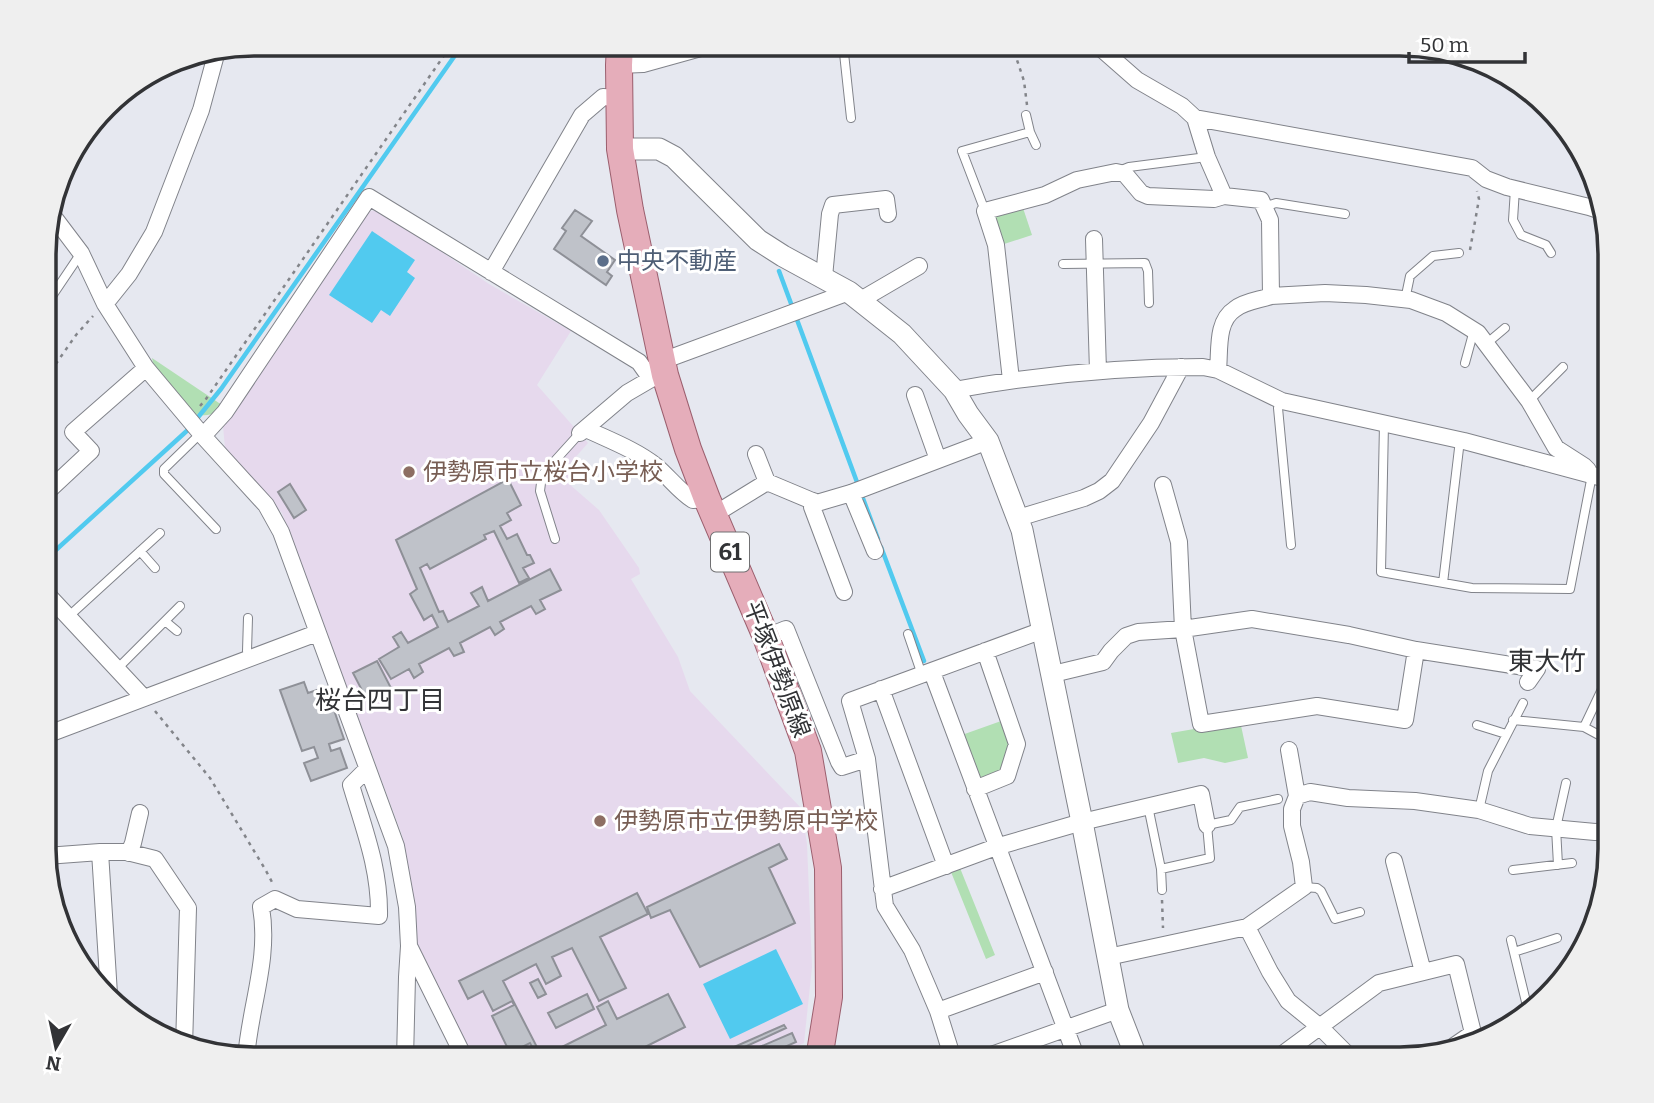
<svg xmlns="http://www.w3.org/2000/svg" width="1654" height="1103" font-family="Bitter,'Noto Sans JP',serif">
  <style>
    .education { fill: #e6d9ed }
    .green { fill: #b1dfb3 }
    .water { fill: #51caef }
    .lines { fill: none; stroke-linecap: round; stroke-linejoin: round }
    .stream { stroke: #51caef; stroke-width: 4.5 }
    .building { fill: #bfc2c9; stroke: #8e9097; stroke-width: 2 }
    .service-casing { stroke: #81838a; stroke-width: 10 }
    .minor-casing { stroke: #81838a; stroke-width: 18 }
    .tertiary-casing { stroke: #81838a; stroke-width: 23 }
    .primary-casing { stroke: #9b5f6e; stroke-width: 28 }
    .path { stroke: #83858a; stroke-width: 2.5; stroke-dasharray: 3.5 5; stroke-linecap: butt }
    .service { stroke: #fff; stroke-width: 8 }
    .minor { stroke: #fff; stroke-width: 16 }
    .tertiary { stroke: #fff; stroke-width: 21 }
    .primary { stroke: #e5adba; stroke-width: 26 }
    .service-dot { fill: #5c6f8a; stroke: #fff; stroke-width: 2.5 }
    .education-dot { fill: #8d6e63; stroke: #fff; stroke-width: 2.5 }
    .labels { text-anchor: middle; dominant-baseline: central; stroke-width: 6; stroke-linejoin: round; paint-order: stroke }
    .shield { fill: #fff; stroke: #707072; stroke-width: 2 }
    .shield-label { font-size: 23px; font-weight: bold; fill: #323336 }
    .service-label { font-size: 24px; fill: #4e5e75; stroke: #fff; text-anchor: start }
    .education-label { font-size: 24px; fill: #785e54; stroke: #fff; text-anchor: start }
    .street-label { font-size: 24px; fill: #323336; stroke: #fff }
    .neighbourhood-label { font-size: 26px; fill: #323336; stroke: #fff }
    .rim { fill: none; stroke: #323336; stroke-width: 3.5 }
  </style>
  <rect width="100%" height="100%" fill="#e6e8f0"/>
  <path class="education" d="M378,209L489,284L571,331L537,385L588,443L566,468L576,477L568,483L599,510L639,568L640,574L631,579L678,657L690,691L801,808L807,844L812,967L804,1043L768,1059H469L414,945L413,904L402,835L282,513L225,448L223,426L368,212Z"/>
  <path class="green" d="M1022,205L1032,235L1001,245L992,215Z
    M152,358L219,403L224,404C215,415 209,417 194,414L153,363Z
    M1004,720L1012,741L1003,774L981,782L959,736Z
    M1240,721L1248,758L1225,763L1204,758L1178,763L1171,733Z
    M960,868L995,955L986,959L951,872Z"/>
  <path class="water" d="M372,231L415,260L407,272L415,278L390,316L381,310L372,323L329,295Z
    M776,949L803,1004L730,1039L703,984Z"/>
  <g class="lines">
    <path class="stream" d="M779,271L878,539
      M195,421L221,389L463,44
      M881,547L924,661
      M46,559L190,428"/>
  </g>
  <path class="building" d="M575,210L592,221L581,236L615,260L607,272L612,276L606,285L554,249L566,231L562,228Z
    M508,479L521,505L507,513L511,520L500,526L507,539L517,534L527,555H530L534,563L523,568L529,578L519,583L494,531L484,535L486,539L430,569L427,564L420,568L439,612L443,611L448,622L479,606L471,593L482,587L488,601L550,569L561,590L540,600L545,609L536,614L531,606L500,622L504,629L495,635L490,627L460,643L464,652L454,656L449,648L419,664L423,672L414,678L409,669L391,679L379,659L399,647L393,637L401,632L408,643L438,627L432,615L424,620L410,594L417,589L396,540Z
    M290,484L306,510L294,518L278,492Z
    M377,661L392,690L368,702L353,673Z
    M304,682L308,693L326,687L344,739L329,744L331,751L340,748L347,768L311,781L304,763L318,758L314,747L302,751L280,690Z
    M779,844L787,859L769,868L795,923L700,967L670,910L651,918L647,907Z
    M637,893L648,914L600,937L626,988L599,1001L572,948L552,957L561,976L546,984L536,964L503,981L542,1057L606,1025L597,1007L608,1001L617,1019L668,994L685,1027L621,1059H535L538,1058L530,1043L510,1053L492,1016L514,1005L512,1001L493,1011L483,991L468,999L459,981Z
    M538,979L546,994L538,998L530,983Z
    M587,994L594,1009L556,1028L548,1013Z
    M784,1025L786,1028L736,1051L734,1047Z
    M792,1033L796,1042L758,1059H732Z"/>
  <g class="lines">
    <g class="service-casing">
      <path id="service" d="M843,44L851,118
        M1030,132L1036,145
        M1119,171L1129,167L1199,158
        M1515,189L1513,220L1521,235L1546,245L1551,253
        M1264,207L1276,203L1345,214
        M985,211L962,151L1030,132L1026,115
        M1063,264L1145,263L1148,271L1149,303
        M1405,300L1410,276L1433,256L1459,253
        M46,305L81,253
        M1486,344L1505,328
        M1465,363L1474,330
        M1282,401L1278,408L1291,545
        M1529,401L1563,367
        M1384,424L1381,572L1472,588L1570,589L1592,475
        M201,433L164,469V474L216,529
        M555,539L540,491L542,475L580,433
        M140,551L155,568
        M1443,583L1460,440
        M68,617L160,533
        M248,618L247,651L250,658
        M165,621L177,631
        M908,634L922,675
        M117,669L180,606
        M1513,720L1584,727L1610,741
        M1477,725L1506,734
        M1584,727L1604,685
        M1148,806L1161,869L1210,858L1207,825L1231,820L1240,807L1278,799
        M1479,810L1488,771L1523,703
        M1558,865L1556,828L1566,783
        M1161,869L1162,890
        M1513,870L1572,863
        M1304,887L1317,888L1321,891L1335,919L1360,912
        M1511,940L1528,1010
        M1514,952L1557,938"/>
    </g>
    <g class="minor-casing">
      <path id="minor" d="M1096,44L1137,80L1182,106L1195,118L1207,157L1224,196L1261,200L1270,220L1271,296C1260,300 1245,301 1235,309C1216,321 1220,350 1218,370
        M1340,44H1342
        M619,65L643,64L715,44
        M1195,118L1472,168L1486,179L1507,187L1589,207L1601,211
        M50,212L81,253L105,304L146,368L203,436L266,505L281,532L396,846L407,907L409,946L407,977L405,1059
        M1094,239L1098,371
        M491,272L582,115L603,97L619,98
        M824,277L830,214L833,205L886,199L888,214
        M1271,296L1325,293L1366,295L1411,300L1446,313L1478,333L1529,401L1556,448L1584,466L1588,470
        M859,301L919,266
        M105,304L129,274L154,232L201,110L217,51
        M662,361L849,292
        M1011,380L996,245L985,211L1045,195L1077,180L1116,172L1125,174L1141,193L1148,196L1214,199L1224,196
        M954,390C1036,375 1119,367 1203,367L1218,370L1282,401L1464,441L1610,480
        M915,395L936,454L937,460
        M586,429C609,440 636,450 656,466C669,477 679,491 693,500L707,499
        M580,433L627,393L651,379
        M203,436L225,412L369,197L639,362L651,379L665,375
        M756,454L767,482
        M1163,485L1179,542L1183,629L1201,724L1317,706L1405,720L1416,650
        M46,493L91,451L73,432L146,368
        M851,493L875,551
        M813,501L812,507L844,592
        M715,514L767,482L817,503L851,493L988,441
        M1018,518L1084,498L1099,491L1112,481L1151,423L1181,367
        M46,593L144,698
        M766,637L786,629L839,762L842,767L867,759
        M932,672L1077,1059
        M1053,674L1103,662L1111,651L1126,636L1138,632L1183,629L1252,619L1349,635L1416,650L1537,669L1528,682
        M881,689L946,866
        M46,735L317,633
        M975,789L1007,776L1017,744L985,651
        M1297,796L1310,792L1348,798L1415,801L1479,810L1530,826L1595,832L1610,831
        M100,852H127L155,859L188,908L184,1047
        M129,853L133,843L140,813
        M46,856L100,852L109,994
        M1394,861L1423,972
        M882,889L996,847L1082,822L1201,794L1207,825
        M1247,927L1304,887L1301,862L1292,826V809L1297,796L1289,750
        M410,948L465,1059
        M1108,957L1247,927L1270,972L1288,1001L1320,1027L1352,1059
        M938,1011L1045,972
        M246,1058C250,1006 270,959 261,907L275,899L297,909L379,916C380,869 364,829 351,785L367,769
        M953,1059L938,1011L912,950L885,906L867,759L850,701L1043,630
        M980,1059L1118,1010
        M1276,1059L1379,983L1456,964L1473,1033L1454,1046"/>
    </g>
    <g class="tertiary-casing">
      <path id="tertiary" d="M620,149H659L674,157L758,240L783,256L849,292L902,334L954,390L968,414L988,441L1022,530L1082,822L1118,1010L1137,1059"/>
    </g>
    <g class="primary-casing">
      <path id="primary" d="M620,44L619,65L620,149L630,210L665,375L688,449L707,499L766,637L808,751L828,868L829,997L819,1059"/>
    </g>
    <path class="path" d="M1013,44V48L1024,81L1027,105
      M1470,250L1479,199L1477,191
      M46,378L76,335L93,316
      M200,406L206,399L452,44
      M155,711L210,778L265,869L273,884
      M1162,900L1163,928"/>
    <use href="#service" class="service"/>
    <use href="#minor" class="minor"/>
    <use href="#tertiary" class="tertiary"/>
    <use href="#primary" class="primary"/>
  </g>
  <circle class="service-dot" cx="603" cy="261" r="7"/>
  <g class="education-dot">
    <circle cx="409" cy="472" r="7"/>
    <circle cx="600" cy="821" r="7"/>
  </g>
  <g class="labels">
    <rect class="shield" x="711" y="532.5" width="38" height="39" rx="5"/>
    <g class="shield-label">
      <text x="730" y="552">61</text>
    </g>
    <g class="service-label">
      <text x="617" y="261">中央不動産</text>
    </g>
    <g class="education-label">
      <text x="423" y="472">伊勢原市立桜台小学校</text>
      <text x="614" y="821">伊勢原市立伊勢原中学校</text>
    </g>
    <g class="street-label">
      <text transform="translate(777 669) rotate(69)">平塚伊勢原線</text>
    </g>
    <g class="neighbourhood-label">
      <text x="1547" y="661">東大竹</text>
      <text x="380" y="700">桜台四丁目</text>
    </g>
  </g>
  <path d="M0 0H1654V1103H0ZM254 56H1400A198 198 0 0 1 1598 254V849A198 198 0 0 1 1400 1047H254A198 198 0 0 1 56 849V254A198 198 0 0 1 254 56Z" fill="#efefef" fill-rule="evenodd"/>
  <path class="rim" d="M254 56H1400A198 198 0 0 1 1598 254V849A198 198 0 0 1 1400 1047H254A198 198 0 0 1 56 849V254A198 198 0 0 1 254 56Z"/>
  <g transform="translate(56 1047) rotate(189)" stroke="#ffffff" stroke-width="5" paint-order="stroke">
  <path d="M0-5L12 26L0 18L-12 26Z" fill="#323336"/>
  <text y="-10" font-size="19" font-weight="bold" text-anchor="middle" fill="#323336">N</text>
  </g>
  <path d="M1409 52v10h116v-10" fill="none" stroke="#323336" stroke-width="3.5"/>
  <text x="1420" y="52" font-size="21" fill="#323336" stroke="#ffffff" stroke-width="5" paint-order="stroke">50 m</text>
</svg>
